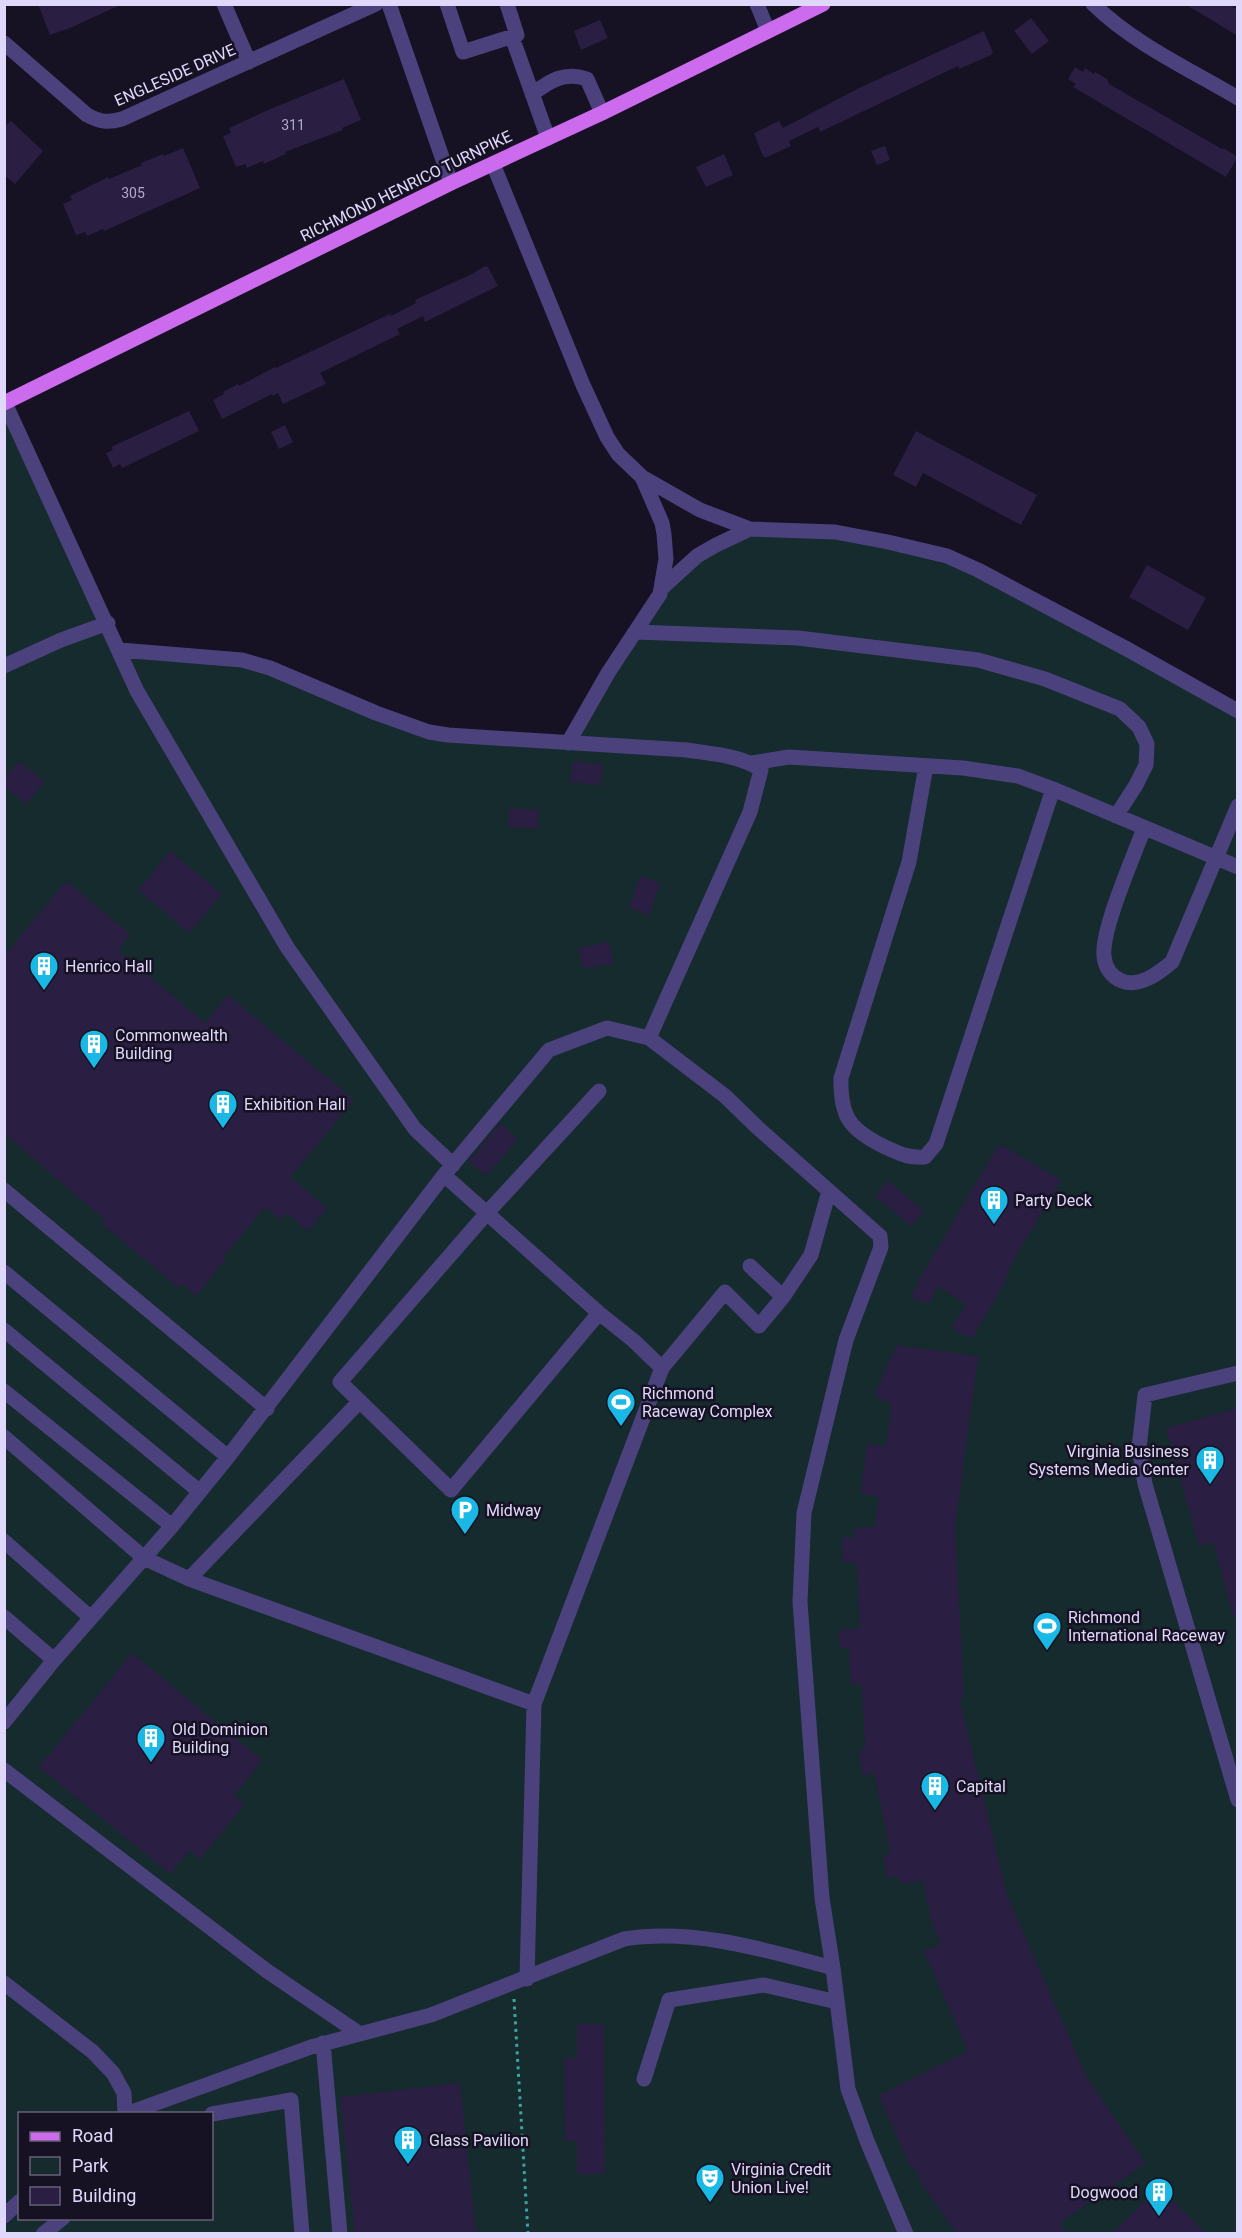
<svg xmlns="http://www.w3.org/2000/svg" width="1242" height="2238" font-family="Roboto,sans-serif">
  <style>
    .green { fill: #152b2d; fill-rule: evenodd }
    .building { fill: #2a1f42 }
    .lines { fill: none; stroke-linecap: round; stroke-linejoin: round }
    .path { stroke: #3da3aa; stroke-width: 3; stroke-dasharray: 3 4.5; stroke-linecap: butt }
    .minor { stroke: #4b427d; stroke-width: 15 }
    .major { stroke: #cd6bee; stroke-width: 15 }
    .labels { text-anchor: middle; dominant-baseline: central; stroke-width: 5; stroke-linejoin: round; paint-order: stroke }
    .number-label { font-size: 14px; fill: #b2aacd }
    .street-label { font-size: 16px; fill: #e0d8fb; stroke: #161123 }
    .poi-label { font-size: 16px; fill: #e0d8fb; stroke: #161123; text-anchor: start }
  </style>
  <rect width="100%" height="100%" fill="#161123"/>
  <path class="green" d="M5,403L120,650L242,660L429,732L568,743L660,594L716,545L780,530L947,556L1237,714V2233L5,2234ZM20,2114H212V2218H20Z"/>
  <path class="building" d="M38,4H122L70,28L50,35Z
    M1185,4H1228L1238,10V36Z
    M1031,18L1049,41L1032,54L1014,31Z
    M600,20L608,38L581,50L574,31Z
    M984,31L993,53L991,55L959,69L958,66L820,132L818,127L789,141L791,146L765,158L762,154L754,133L779,121L783,128L859,88Z
    M1075,67L1083,72L1085,68L1094,74L1095,72L1107,79L1109,84L1222,149L1223,148L1235,155L1237,158L1226,177L1073,87L1076,84L1068,79Z
    M344,79L361,120L342,128L343,130L285,152L286,154L264,164L263,161L247,168L245,164L236,167L223,136L231,133L229,128L268,110Z
    M11,121L43,151L15,184L4,175V127Z
    M885,146L890,160L877,165L871,151Z
    M183,148L200,188L104,231L103,229L87,236L85,232L76,235L63,204L72,200L70,196L108,177L109,179L142,165L141,163L163,154L164,156Z
    M724,154L733,175L706,187L696,167Z
    M485,266L488,267L498,286L425,322L423,316L397,329L400,334L320,373L326,384L283,404L278,393L273,396L272,394L222,419L213,400L224,394L223,392L238,384L239,386L275,367L276,368L390,314L391,316L416,303L415,300L472,274Z
    M189,411L199,431L122,468L120,464L113,468L106,453L113,450L111,447Z
    M285,425L293,442L279,449L271,432Z
    M916,431L1037,495L1021,525L923,473L916,487L893,475Z
    M1147,565L1206,598L1188,630L1129,597Z
    M19,761L45,781L26,804L4,786V779Z
    M573,761L603,764L601,785L570,782Z
    M509,808L539,810L538,829L508,827Z
    M170,851L222,894L189,933L138,890Z
    M640,876L660,883L649,915L629,908Z
    M66,881L130,934L118,950L205,1023L228,995L354,1100L290,1177L327,1208L308,1231L287,1213L281,1220L265,1207L223,1257L226,1259L196,1296L182,1284L179,1288L102,1224L105,1220L4,1133V956Z
    M609,942L614,963L583,969L578,948Z
    M500,1123L518,1139L486,1176L469,1161Z
    M999,1144L1061,1180L1008,1270L1010,1271L997,1296L972,1339L952,1328L966,1304L938,1286L929,1305L911,1297L920,1278Z
    M888,1181L924,1211L911,1226L875,1196Z
    M897,1345L978,1356L955,1527L964,1698H959L1008,1898L1087,2078L1146,2163L1060,2223L1067,2234H957L922,2184L914,2166L911,2168L879,2095L968,2051L924,1951L941,1944L932,1924L923,1880L900,1884L898,1876L887,1878L883,1855L891,1854L874,1773L863,1776L859,1754L862,1753L861,1749L865,1748L862,1684H851L849,1648H840L839,1630L860,1629L857,1563L843,1562L842,1537H855L854,1528L875,1527L879,1496L861,1494L867,1444L886,1446L892,1404L874,1396Z
    M1238,1408V1615L1233,1616L1213,1542L1199,1546L1166,1428Z
    M132,1653L262,1760L234,1796L245,1804L200,1859L190,1850L170,1874L39,1767Z
    M577,2024H604L605,2174H577V2141H565L564,2058H577Z
    M460,2083L476,2234H355L340,2097Z
    M1162,2190L1207,2234H1112L1148,2198L1151,2201Z"/>
  <g class="lines">
    <path class="path" d="M514,1999L528,2234"/>
    <path class="minor" d="M224,4L249,62
      M389,4L451,183
      M447,4L463,52L517,35L507,4
      M757,4L768,31
      M1093,4C1134,44 1189,69 1238,98
      M512,37L548,138
      M4,43L87,115C100,122 108,123 122,119L376,4
      M532,94C550,81 564,71 587,79L602,113
      M493,164L583,385L607,437L618,454L642,477L662,523L664,534L666,559L660,594L608,673L568,743
      M5,403L137,691L287,947L415,1129L453,1165
      M642,477L700,510L750,529L835,532L888,542L947,556L978,570L1127,649L1238,711
      M662,588L697,556L716,545L750,529
      M636,632L798,638L978,660L1045,679L1120,709L1139,727L1147,744L1146,765L1136,785L1116,816
      M120,650L242,660L270,668L376,713L429,732L448,735L687,750C711,754 741,755 761,770L750,812L649,1038
      M4,666L61,640L108,623
      M752,763L789,757L963,768L1018,776L1053,789L1238,867
      M926,766L909,862L841,1078C840,1117 850,1130 885,1147C901,1154 907,1158 925,1157L936,1144L1053,789
      M1144,828C1134,856 1101,930 1104,956C1105,967 1111,977 1122,981C1140,988 1160,972 1172,962L1238,806
      M599,1091L486,1214L340,1382L451,1490L599,1313L634,1341L662,1368L725,1292L759,1326L783,1297L811,1255L829,1191
      M444,1175L599,1313
      M4,1190L267,1409
      M750,1266L783,1297
      M4,1272L228,1457
      M4,1330L200,1492
      M1238,1373L1145,1395L1139,1448L1145,1484L1238,1800
      M4,1391L172,1526
      M4,1437L144,1558L189,1579L534,1704
      M4,1541L91,1618
      M189,1579L360,1401
      M4,1617L54,1660
      M4,1722L54,1660L172,1526L228,1457L444,1175L549,1050L607,1028L649,1038L725,1096L758,1128L880,1236L881,1247L846,1340L804,1513L800,1602L822,1898L833,1968L848,2089L867,2141L906,2234
      M4,1770L267,1971L360,2034
      M527,1979L534,1704L662,1368
      M4,1983L93,2052L113,2073L124,2093L125,2114
      M323,2043L340,2234
      M644,2079L669,2000L764,1985L837,2002
      M126,2114L311,2047L431,2015L624,1939C694,1928 766,1950 833,1968
      M212,2114L291,2100L302,2234
      M4,2216L20,2201
      M43,2234L63,2218"/>
    <path class="major" d="M4,403L451,183L602,113L823,4"/>
  </g>
  <defs>
    <g id="building-pin" transform="scale(1.5)"><path d="M0 17L-7.5 6A9.5 9.5 0 1 1 7.5 6Z" fill="#1ab8e4" stroke="#161123"/><path d="M-4-6H4V6H1V3H-1V6H-4ZM-2.5-4.3h1.7v1.8h-1.7ZM.8-4.3h1.7v1.8H.8ZM-2.5-1h1.7V.8h-1.7ZM.8-1h1.7V.8H.8Z" fill="#fff"/></g>
    <g id="stadium-pin" transform="scale(1.5)"><path d="M0 17L-7.5 6A9.5 9.5 0 1 1 7.5 6Z" fill="#1ab8e4" stroke="#161123"/><path d="M0-5a6.5 5 0 1 0 0 10a6.5 5 0 1 0 0-10ZM-3.5-1.8h7v3.6h-7Z" fill="#fff"/></g>
    <g id="parking-pin" transform="scale(1.5)"><path d="M0 17L-7.5 6A9.5 9.5 0 1 1 7.5 6Z" fill="#1ab8e4" stroke="#161123"/><path d="M-3.5-5.5H1a3.5 3.5 0 0 1 0 7H-1V5.5H-3.5ZM-1-3.4V-.6H.8a1.4 1.4 0 0 0 0-2.8Z" fill="#fff"/></g>
    <g id="theatre-pin" transform="scale(1.5)"><path d="M0 17L-7.5 6A9.5 9.5 0 1 1 7.5 6Z" fill="#1ab8e4" stroke="#161123"/><path d="M-5-5.5Q0-4 5-5.5V0Q5 5 0 6Q-5 5-5 0ZM-3.3-2.5H-1v1.5H-3.3ZM1-2.5H3.3v1.5H1ZM-2.8 1Q0 5.5 2.8 1Z" fill="#fff"/></g>
  </defs>
  <g fill-rule="evenodd">
    <use href="#building-pin" x="44" y="966"/>
    <use href="#building-pin" x="94" y="1044"/>
    <use href="#building-pin" x="223" y="1104"/>
    <use href="#building-pin" x="994" y="1200"/>
    <use href="#stadium-pin" x="621" y="1402"/>
    <use href="#building-pin" x="1210" y="1460"/>
    <use href="#parking-pin" x="465" y="1510"/>
    <use href="#stadium-pin" x="1047" y="1626"/>
    <use href="#building-pin" x="151" y="1738"/>
    <use href="#building-pin" x="935" y="1786"/>
    <use href="#building-pin" x="408" y="2140"/>
    <use href="#theatre-pin" x="710" y="2178"/>
    <use href="#building-pin" x="1159" y="2192"/>
  </g>
  <g class="labels">
    <g class="number-label">
      <text x="293" y="125">311</text>
      <text x="133" y="193">305</text>
    </g>
    <g class="street-label">
      <text transform="translate(175 75) rotate(-24)">ENGLESIDE DRIVE</text>
      <text transform="translate(406 186) rotate(-26)">RICHMOND HENRICO TURNPIKE</text>
    </g>
    <g class="poi-label">
      <text x="65" y="966">Henrico Hall</text>
      <text x="115" y="1035">Commonwealth<tspan x="115" dy="18">Building</tspan></text>
      <text x="244" y="1104">Exhibition Hall</text>
      <text x="1015" y="1200">Party Deck</text>
      <text x="642" y="1393">Richmond<tspan x="642" dy="18">Raceway Complex</tspan></text>
      <text x="1189" y="1451" text-anchor="end">Virginia Business<tspan x="1189" dy="18">Systems Media Center</tspan></text>
      <text x="486" y="1510">Midway</text>
      <text x="1068" y="1617">Richmond<tspan x="1068" dy="18">International Raceway</tspan></text>
      <text x="172" y="1729">Old Dominion<tspan x="172" dy="18">Building</tspan></text>
      <text x="956" y="1786">Capital</text>
      <text x="429" y="2140">Glass Pavilion</text>
      <text x="731" y="2169">Virginia Credit<tspan x="731" dy="18">Union Live!</tspan></text>
      <text x="1138" y="2192" text-anchor="end">Dogwood</text>
    </g>
  </g>
  <rect width="1242" height="2238" fill="none" stroke="#e0d8fb" stroke-width="12"/>
  <rect x="18" y="2112" width="195" height="108" fill="#161123" stroke="#676179" stroke-width="1.5"/>
  <rect x="30" y="2132" width="30" height="9" fill="#cd6bee" stroke="#676179" stroke-width="1.5"/>
  <text x="72" y="2142" font-size="18" fill="#e0d8fb">Road</text>
  <rect x="30" y="2157" width="30" height="18" fill="#152b2d" stroke="#676179" stroke-width="1.5"/>
  <text x="72" y="2172" font-size="18" fill="#e0d8fb">Park</text>
  <rect x="30" y="2187" width="30" height="18" fill="#2a1f42" stroke="#676179" stroke-width="1.5"/>
  <text x="72" y="2202" font-size="18" fill="#e0d8fb">Building</text>
</svg>
